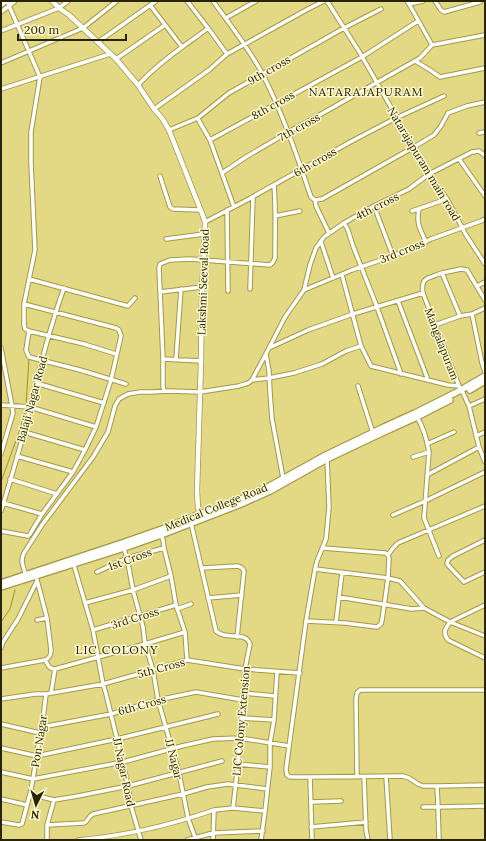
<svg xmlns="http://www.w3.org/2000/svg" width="486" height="841" font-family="Lora,serif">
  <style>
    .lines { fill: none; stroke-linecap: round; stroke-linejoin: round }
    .stream { stroke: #a2931e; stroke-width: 1 }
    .minor-casing { stroke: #a59944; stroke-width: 5.5 }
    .tertiary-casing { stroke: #a59944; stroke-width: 6 }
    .primary-casing { stroke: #a59944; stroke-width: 8 }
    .minor { stroke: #fff; stroke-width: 3.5 }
    .tertiary { stroke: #fff; stroke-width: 4.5 }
    .primary { stroke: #fff; stroke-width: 5.5 }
    .labels { text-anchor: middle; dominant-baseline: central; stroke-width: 3; stroke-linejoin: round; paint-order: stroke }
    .street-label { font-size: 11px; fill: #292400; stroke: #fdf8cf }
    .neighbourhood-label { font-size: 12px; letter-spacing: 1px; fill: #292400; stroke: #fdf8cf }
  </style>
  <rect width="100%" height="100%" fill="#e3d883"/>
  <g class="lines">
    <path class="stream" d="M26,405L29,358
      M1,482L19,432L26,408
      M1,622L10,609L15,590"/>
    <g class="minor-casing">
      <path id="minor" d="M7,1L40,77L31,132V163L35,250L24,304V325L25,329L29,331L84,344L116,354
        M187,1L208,28L227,54
        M213,1C230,25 249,48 263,75C283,114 297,156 311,197L315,200L322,199L414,147L434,135L441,126L448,113L467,106L485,102
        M327,1L360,53L429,174L447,199L466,235L485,264
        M407,1L409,4L423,1
        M435,1L441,10L444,12L480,2
        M409,4L432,45
        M150,5L182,47
        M1,12L15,1
        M226,18L256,1
        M1,31L59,8L68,1
        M98,42L156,1
        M116,59L165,25
        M415,61L430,70L440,77L485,68
        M1,63L83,28L117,1
        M138,85C152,70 168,57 185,45C193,39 201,34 208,28
        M1,89L110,54
        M154,109L209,70L227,54L308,9L324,1
        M198,118L199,121L210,140L234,207
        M169,130L198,118L229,93L344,28L381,9
        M479,133L485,132
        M210,140L362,57L418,21
        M459,159L485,196
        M222,173L246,157L292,130L316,117L420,58L432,45L485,35
        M160,176L170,207L173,209L200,210
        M315,200L316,206L329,233
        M374,206L393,256
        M419,209C416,223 420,229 426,242
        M227,210L228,291
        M412,211L447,199
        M275,216L300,211
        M485,219L481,221L431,239L393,256L352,270L304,290L285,317L269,348L308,330L353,314L423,293C420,277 429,278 442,273L460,316L472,314L482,363L485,372
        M205,222L247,200L352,141L396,118L444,96
        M344,223L348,230L353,246L377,307L401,374
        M166,239L204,234
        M321,242L333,278
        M442,273L461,269L467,270L485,300
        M342,275L361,346L371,366L448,385L459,386
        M29,279L128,306L135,298
        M477,286L485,282
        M250,289L253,197
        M304,290L310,265L316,248L324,237L344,223L374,206L409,189L429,174L472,152L479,151L485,156
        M160,292L202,287
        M423,293L435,325L459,386L463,393L469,406L479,447L485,462
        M398,301L428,380
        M472,314L485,308
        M435,325L460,316
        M29,331L26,350L29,357L80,370L126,384
        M1,348L12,406L13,413L1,454
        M266,354L269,371L270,393L272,419L283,478
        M163,359V386L164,391
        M176,359L181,289
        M201,361L163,359L159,268L160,264L170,260L190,259L270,265L273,262L275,258C275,234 276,209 274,185
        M252,380L269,378L294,373L322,364L346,351L361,346
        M36,383L104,403
        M358,386L373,433
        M1,405L30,407L96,427
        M469,406L485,399
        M417,417C423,427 427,440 429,452L424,518L439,556
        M24,432L85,450
        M476,436L485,432
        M427,444L454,432
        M17,456L73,472
        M413,457L429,452
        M427,475L479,447
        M10,479L57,494
        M3,503L42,514
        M1,511C9,485 17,459 24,432C36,384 47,335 64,288
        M393,515L425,501L485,472
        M191,523L216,631C226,641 245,630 250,644L245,669L238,764L233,808
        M1,531L28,536L30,534L42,514L73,472L85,450L96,427L111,380L121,336L119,330L116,328L24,304
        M161,535L163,540L164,548L171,576L176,605L185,632L187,660
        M485,540L453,556L448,560L447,564L464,582L485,572
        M123,546L127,558L133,590L143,627L145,644L153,670L158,700L179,773L188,818L196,840
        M388,555L393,548L398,543L485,506
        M73,562L93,630L103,684L106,694L117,739L128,786L131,806L141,840
        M202,568L238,566L242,568L244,571L237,637
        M315,569L388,578L400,581L424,608L450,622L485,636
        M97,572L127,558L164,548
        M26,575C23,567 20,560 24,553L42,525L93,457L108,432L115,406L119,399L128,394L140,392H151L168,391L200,392L239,386C244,384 249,384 252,380L269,348
        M37,580L47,618L37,620
        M339,597L412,609L424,608
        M208,598L242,595
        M85,603L133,590L171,576
        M485,605L450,622L445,630V635L448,640L485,658
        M177,609L191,604
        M306,621L345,623L377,627L381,624L382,620L388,578L389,558L388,555L385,553L323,548
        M336,622L342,573
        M93,630L176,605
        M1,648L3,642L18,619L37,581
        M45,660C48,665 49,669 55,669L145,644L185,632
        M1,668L45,660C50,658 51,655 51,650L47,618
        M51,693L55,669
        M244,693L275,696
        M46,694L42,727L40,733L33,779L30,794L54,800L78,796L128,786L222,761
        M1,699L35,694H46L103,684L153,670L187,660L245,669L300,673
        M242,718L274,720
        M1,724L40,733
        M42,727L111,714L158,700L196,692L243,700
        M1,748L37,756L117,739L218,714
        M238,764L270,767V743L274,720L277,672
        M1,772L33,779L123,762L182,746L213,739L240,738L289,746
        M386,776L390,840
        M310,777L403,776L409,778L418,784L423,786H437
        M357,777L356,699L357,693L360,690H485
        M364,777L366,830L368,840
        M485,785L437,786L438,807L485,806
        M1,799L27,805
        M311,802L341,801
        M423,807H438L439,840
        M1,822L19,825L22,824L30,794
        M47,825L84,823C89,821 87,817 93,814L183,794L207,787L228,784L267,789
        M311,827L366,822
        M47,840V825L54,800
        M78,840C123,836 171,825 214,810
        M187,840L213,833L263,831
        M213,840L214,810L233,808L265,811L270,767
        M261,840L265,811
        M312,840L310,777H290L287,775L286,769L306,621L315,569L317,561L326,539L329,507L327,458"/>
    </g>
    <g class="tertiary-casing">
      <path id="tertiary" d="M52,1L59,8L69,15L116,59L138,85L154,109L162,118L169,130L203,216L205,222V227L204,234V259L202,287L201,361L197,491L198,508L201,516
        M1,5L6,1"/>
    </g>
    <g class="primary-casing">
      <path id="primary" d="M470,390L485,381
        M1,583L122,543L165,528L200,514L239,500L268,487L326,455L382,428L415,413L461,390L485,376
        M1,587L124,548L161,535L241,504L270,491L327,459L384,432L417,417L450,400"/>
    </g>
    <use href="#minor" class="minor"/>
    <use href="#tertiary" class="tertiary"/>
    <use href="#primary" class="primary"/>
  </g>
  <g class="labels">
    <g class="street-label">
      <text transform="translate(269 70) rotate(-30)">9th cross</text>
      <text transform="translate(273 105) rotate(-29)">8th cross</text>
      <text transform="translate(299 127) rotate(-29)">7th cross</text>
      <text transform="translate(315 162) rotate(-30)">6th cross</text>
      <text transform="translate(424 164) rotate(59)">Natarajapuram main road</text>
      <text transform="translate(377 206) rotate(-27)">4th cross</text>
      <text transform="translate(402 251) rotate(-22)">3rd cross</text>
      <text transform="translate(203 282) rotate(-88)">Lakshmi Seeval Road</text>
      <text transform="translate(442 344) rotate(69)">Mangalapuram</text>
      <text transform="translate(32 399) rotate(-75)">Balaji Nagar Road</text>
      <text transform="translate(216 507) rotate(-22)">Medical College Road</text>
      <text transform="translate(130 559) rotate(-20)">1st Cross</text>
      <text transform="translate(135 618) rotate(-17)">3rd Cross</text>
      <text transform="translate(161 668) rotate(-15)">5th Cross</text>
      <text transform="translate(142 705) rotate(-15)">6th Cross</text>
      <text transform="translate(241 721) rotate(-85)">LIC Colony Extension</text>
      <text transform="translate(39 741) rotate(-81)">Pon Nagar</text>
      <text transform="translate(174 759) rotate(76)">JJ Nagar</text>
      <text transform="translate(124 772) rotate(78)">JJ Nagar Road</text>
    </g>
    <g class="neighbourhood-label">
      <text x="366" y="91">NATARAJAPURAM</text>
      <text x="117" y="649">LIC COLONY</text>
    </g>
  </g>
  <rect width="486" height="841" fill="none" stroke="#292400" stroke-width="4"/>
  <g transform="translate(36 805) rotate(185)" stroke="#fdf8cf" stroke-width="3" paint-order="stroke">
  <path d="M0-3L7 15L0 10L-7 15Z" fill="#292400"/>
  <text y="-6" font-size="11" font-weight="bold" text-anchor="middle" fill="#292400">N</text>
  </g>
  <path d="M18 34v6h108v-6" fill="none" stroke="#292400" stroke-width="2"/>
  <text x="24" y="34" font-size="12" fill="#292400" stroke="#fdf8cf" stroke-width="3" paint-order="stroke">200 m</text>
</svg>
